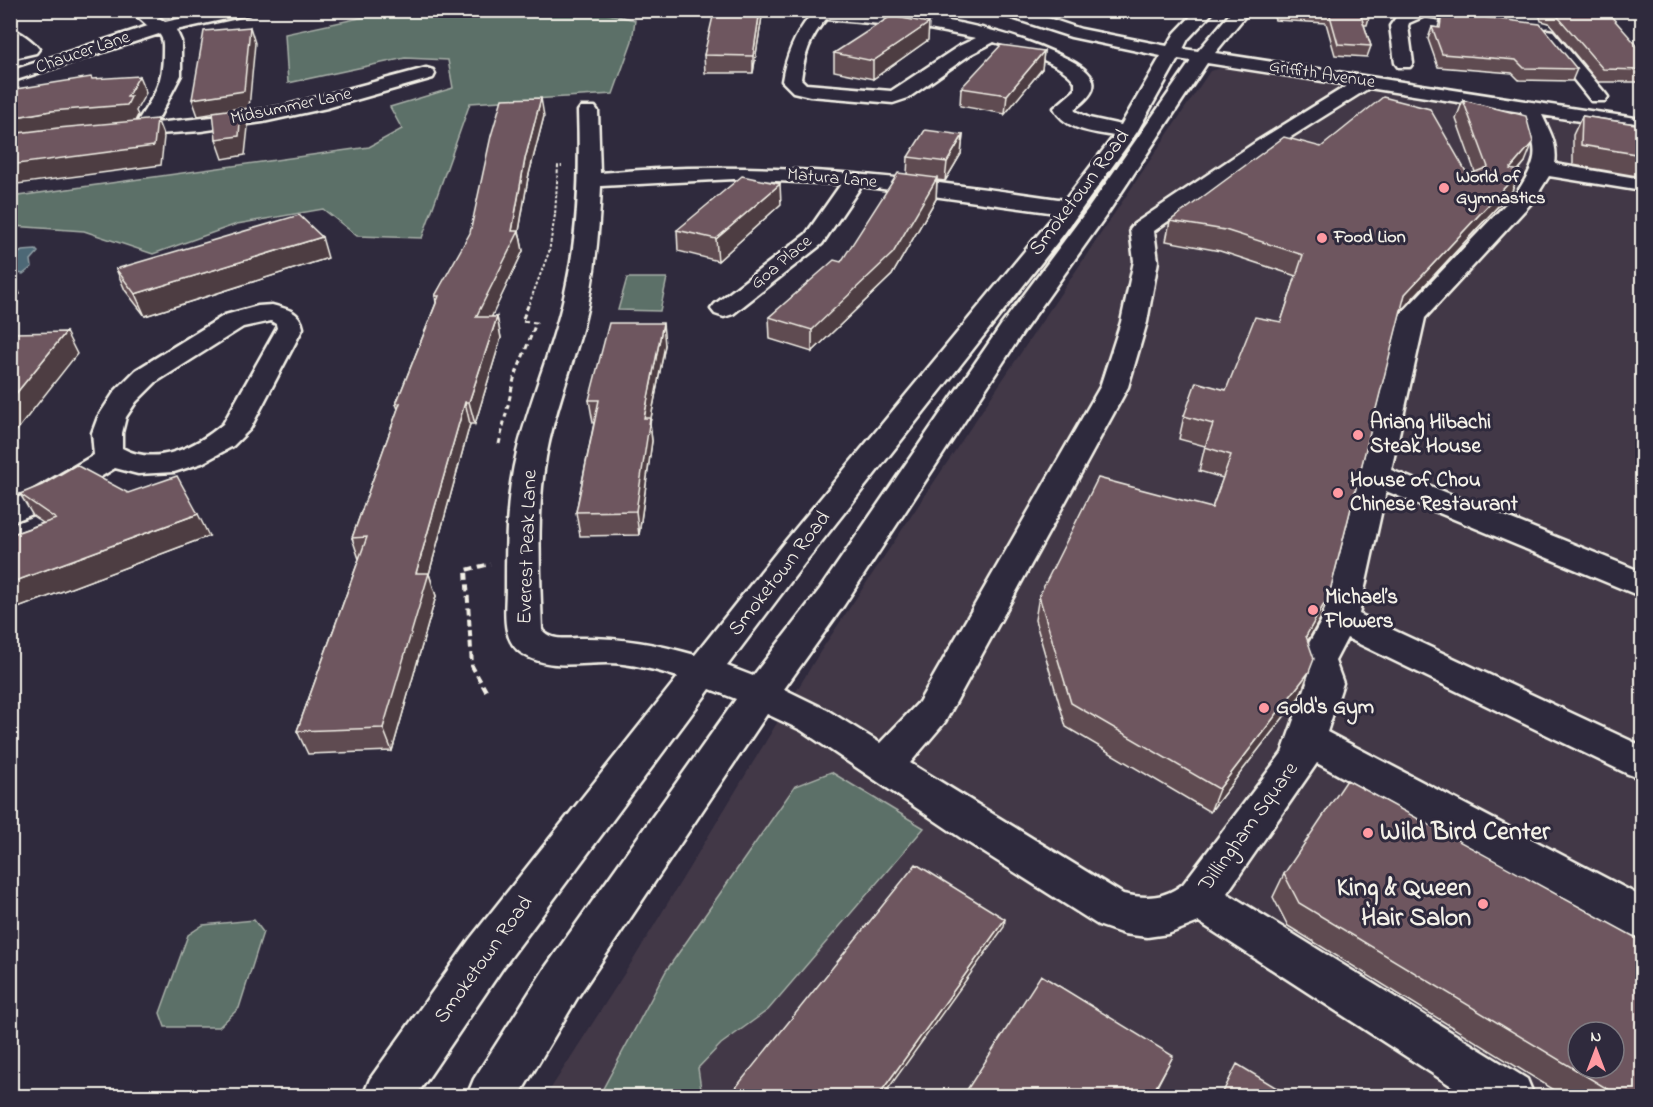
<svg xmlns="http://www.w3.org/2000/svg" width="1653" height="1107" font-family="'Indie Flower',sans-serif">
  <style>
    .built { fill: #423847; fill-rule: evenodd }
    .green { fill: #5b6f68; stroke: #a8b0a8; stroke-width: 1.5 }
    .water { fill: #4e6776; stroke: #909ea4; stroke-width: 1.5 }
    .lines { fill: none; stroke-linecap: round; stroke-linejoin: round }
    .minor-casing { stroke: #f4f1e8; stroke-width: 5 }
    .path-far2 { stroke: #f4f1e8; stroke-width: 2; stroke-dasharray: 3 2; stroke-linecap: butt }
    .path-far1 { stroke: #f4f1e8; stroke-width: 3; stroke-dasharray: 5 4; stroke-linecap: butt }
    .path { stroke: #f4f1e8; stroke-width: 4; stroke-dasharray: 7 4.5; stroke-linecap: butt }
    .minor { fill: #2f2a3d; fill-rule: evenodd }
    .wall { fill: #5f4b51; stroke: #f4f1e8; stroke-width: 1.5 }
    .shaded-wall { fill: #4d3d42; stroke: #f4f1e8; stroke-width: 1.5 }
    .building { fill: #6e575e; stroke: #f4f1e8; stroke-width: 1.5; fill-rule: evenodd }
    .poi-dot { fill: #ff9aa2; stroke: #2f2a3d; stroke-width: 2 }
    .labels { text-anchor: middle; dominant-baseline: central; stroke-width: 6; stroke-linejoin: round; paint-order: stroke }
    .far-street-label { font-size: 18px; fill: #f4f1e8; stroke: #2f2a3d }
    .far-poi-label { font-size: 18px; font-weight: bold; fill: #f4f1e8; stroke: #2f2a3d; text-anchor: start }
    .street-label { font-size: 21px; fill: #f4f1e8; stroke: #2f2a3d }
    .poi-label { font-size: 21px; font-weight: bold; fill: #f4f1e8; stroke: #2f2a3d; text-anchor: start }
    .near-poi-label { font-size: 26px; font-weight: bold; fill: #f4f1e8; stroke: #2f2a3d; text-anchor: start }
  </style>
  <rect width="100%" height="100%" fill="#2f2a3d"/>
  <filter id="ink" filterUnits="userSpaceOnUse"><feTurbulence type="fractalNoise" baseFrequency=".0167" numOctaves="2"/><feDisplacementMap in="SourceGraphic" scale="12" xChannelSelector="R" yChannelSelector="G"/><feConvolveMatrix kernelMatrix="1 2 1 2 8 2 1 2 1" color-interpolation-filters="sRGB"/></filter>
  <g filter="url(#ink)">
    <path class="built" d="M1222,68H1238L1642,131V1096H546L635,957L820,652L1210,71ZM1578,1032H1614V1068H1578Z"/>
    <path class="green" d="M397,10H592L635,20L632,41L613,94L470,103L422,238L357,236L323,209L237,224L153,254L84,231L12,226L11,197L369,147L402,129L390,107L453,88L448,60L405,58L288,83L285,34Z
      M627,278H667L660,311L618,310Z
      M831,772L924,828L768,1010L721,1044L698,1068L702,1096H599L666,971L795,786Z
      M254,920L263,932L239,1008L219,1027H165L160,1013L188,935L203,925Z"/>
    <path class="water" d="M36,250L38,252L31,260L32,267L23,274L11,272L14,267L11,266V258L22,251Z"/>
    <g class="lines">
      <g class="minor-casing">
        <path id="minor" d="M219,10H251L249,14L176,30L181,41V75L156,123L222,116L284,106L426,68L433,70L435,74L433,78L327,108L263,122L201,131L116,137L109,135L106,131L109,127L136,124C153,96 163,87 163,52C163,45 164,39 159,34L10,82V71L148,26L138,17L140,13H152L165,22Z
          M794,10C887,10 986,17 1070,60C1100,76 1101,90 1074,109L1075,111L1089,118L1121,125L1161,56L1071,37L1000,14L998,10H1024L1081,29L1167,46L1175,33L1197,10H1215L1188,39L1183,49L1198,51L1233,10H1250L1215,53L1642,119V131L1542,115C1550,132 1558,145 1555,164L1642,179V191L1549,176L1534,200L1425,318L1391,470L1642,572V597L1386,491L1359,614L1642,746V779L1628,774L1347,638L1335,661L1343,683L1327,732L1642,897V938L1626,933L1317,763L1227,893L1527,1079L1534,1096H1467L1199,922L1168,934L1147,937L1124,934L1098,925L961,838L801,730L767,714L577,998L519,1096H467L474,1079L545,968L736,699L710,689L502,969L416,1096H363L370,1079L470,939L678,677C656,670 631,663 607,663C579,663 548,670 523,654C500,640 506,610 506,588C506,542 506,496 517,452C531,395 556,341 567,283C579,226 580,168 578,111L581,107H595L598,111L600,173C762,158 906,177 1065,200L1114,136C1091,132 1065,130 1054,108L1075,90V82C1064,63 1015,49 994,42L971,54L908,98L893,103L810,96L793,92L782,81C786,56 794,36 810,16L796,14ZM826,19L924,28L976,38L959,46L891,91L806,84L801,79C804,56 810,37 826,19ZM1178,59L1191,61L1088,209L1002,324L820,589L753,676L727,666L807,560L1063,235L1137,132ZM1207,63L1348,85L1256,142L1134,224L1130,229L1134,261L1121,322L1100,387L919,702L880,743L827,710L784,689L844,605L1023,332L1107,214ZM1369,88L1521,112C1538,149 1541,155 1518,191L1399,316L1322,620L1299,661L1307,683L1282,753L1183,884C1164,899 1146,899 1123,894L910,763L945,722L1128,387L1147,322L1158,261L1154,231L1270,150ZM734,179L841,184L806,234L715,304L711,309L715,314L724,317L733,314L822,244L861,186L1056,213L783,544L695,655C655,643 618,637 576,638C564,639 550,640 542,630C540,572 536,514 546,457C554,412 571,370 583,326C595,280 599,233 601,186Z
          M1410,10H1456L1491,16L1493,20L1485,25L1425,16L1409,23L1408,26L1413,63L1410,67H1398L1395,63L1390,26L1397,16Z
          M10,29C20,31 33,41 39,49L36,53L10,59V49L16,47L10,43Z
          M1547,30L1553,31L1605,93L1608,97L1605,101H1591L1538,35L1541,31Z
          M272,305C287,309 300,311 303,328L250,429L233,446L202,463L174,472L138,474L115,468L53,506L10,523V501L31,492L94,455L92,433L98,417L115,391L136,370L225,315L258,306ZM271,321L276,324L277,328L223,424C196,447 156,467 122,448V433L126,417L136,402L156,382L243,327Z"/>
      </g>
      <path class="path-far2" d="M529,304L549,252L555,215L558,166H562"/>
      <path class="path-far1" d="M499,444L514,379L536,323L522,321L529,303"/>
      <path class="path" d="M486,691L472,666L466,570L490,564"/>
      <use href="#minor" class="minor"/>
    </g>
    <path class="wall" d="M718,10H763L753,73H705L704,55Z
      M1271,10H1369L1370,14L1367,25H1364L1371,46L1367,57L1335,55L1326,23L1275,20Z
      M1538,10H1577L1578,13L1642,51V82H1598L1549,23L1541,21Z
      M1442,12L1577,69L1572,81L1519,80L1512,73L1438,67L1428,39L1432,27L1438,28Z
      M928,40L873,79L834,71V53Z
      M1044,51L1042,69L1005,114L960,106L961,88Z
      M1463,100L1525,162L1518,171L1512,191L1400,312L1329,595L1320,619L1308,641L1309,672L1300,696L1210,812L1066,727L1035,620L1039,596L1212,508L1223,478L1199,471L1205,446L1179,439L1184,416L1226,390L1281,322L1296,276L1220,251L1166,241L1170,221L1321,147L1468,175L1475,172L1456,119Z
      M544,116L528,178L519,231L523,251L491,317H497L501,338L475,424H470L429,574L436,596L392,751L308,754L297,731L359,559L352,538L398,409L396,404L436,303L435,296Z
      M1582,116L1642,125V177L1573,165V135Z
      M963,135L961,154L945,181L937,180L936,199L892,275L812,352L770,339L769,317L841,262L907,174L908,157Z
      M781,204L718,261L678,251L677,230Z
      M328,258L145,316L125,290L116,269Z
      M665,345L650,423L652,441L639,535L580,536L576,512L594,423H593L589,400Z
      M128,493L209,536L10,611V535L43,523L33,516L20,494Z
      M1284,874L1642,1096H1564L1288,926L1273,897Z"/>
    <path class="shaded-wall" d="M760,10H763L753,73V56Z
      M929,23L928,40L873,79V61Z
      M250,27L255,43L249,108L242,109L248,127L245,155L223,159L216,139L241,109L198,116L192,99Z
      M1044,51L1042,69L1005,114L1007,95Z
      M139,76L146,93L136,111L138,115L134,123L10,138V118L127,97Z
      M541,98L544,116L528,178L519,231L523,251L481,339L476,317L512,231L525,159Z
      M157,119L164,137L161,165L10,185V165Z
      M963,135L961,154L945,181L947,162Z
      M1533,142L1525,162L1502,189L1510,169Z
      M1520,171L1512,191L1397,315L1405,294Z
      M937,178L936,199L892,275L812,352V330Z
      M780,184L781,204L718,261L716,239Z
      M322,237L328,258L145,316L135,294Z
      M11,275L20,294L10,300Z
      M497,317L501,338L475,424L469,402Z
      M663,323L665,345L650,423L652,441L639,535L636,511L644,418Z
      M66,332L77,354L10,439V401Z
      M465,402L470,424L429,574L436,596L392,751L383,728L416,573Z
      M198,514L209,536L10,611V583Z
      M1329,595L1320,619L1297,660L1306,636Z
      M1309,672L1300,696L1210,812L1219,789Z
      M1005,919L1004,927L883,1096H878Z
      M1173,1056L1152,1096H1151Z"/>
    <path class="building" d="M718,10H760L753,56L704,55L714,12Z
      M1301,10H1369L1370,14L1360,13L1371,46L1338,44L1329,12Z
      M1551,10H1577L1578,13L1610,15L1642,51V70L1603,69L1553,11Z
      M1442,12L1540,24L1577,69L1524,68L1516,60L1442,54L1432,27L1440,28Z
      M891,16L929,23L873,61L834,53Z
      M250,27L244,91L192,99L204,31Z
      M1001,45L1044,51L1007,95L961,88Z
      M139,76L127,97H131L127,105L51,111L10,118V90L91,77L92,79Z
      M1383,97L1430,109L1468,175L1488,167L1463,100L1526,116L1533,142L1510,169L1520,171L1405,294L1329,595L1306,636L1314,659L1309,672L1219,789L1071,703L1039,596L1098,478L1212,508L1231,455L1205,447L1213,424L1184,416L1196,382L1226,390L1255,317L1281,322L1303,255L1225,230L1170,221L1284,137L1321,147Z
      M541,98L525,159L512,231H519L476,317H497L469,402H465L416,573H429L383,728L297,731L367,537L352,538L400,403L396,404L439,296H435L470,233L491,136L502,99Z
      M241,108L239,136L216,139L213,112Z
      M1582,116L1642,125V155L1581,145Z
      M157,119L154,146L10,165V134L58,128Z
      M925,130L963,135L947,162L908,157Z
      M898,173L937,178L893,253L812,330L769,317L834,260L841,262Z
      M742,176L780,184L716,239L677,230Z
      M299,215L322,237L135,294L116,269Z
      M609,323H663L644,418H650L636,511L576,512L599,400H589Z
      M66,332L10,401V335L12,333Z
      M76,465L128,493L177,476L198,514L10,583V535L56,519L20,494L42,485Z
      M1347,780L1642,941V1096H1619L1299,903L1284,874ZM1578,1032H1614V1068H1578Z
      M916,864L1005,919L878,1096H729Z
      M1041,975L1173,1056L1151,1096H963Z
      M1237,1064L1290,1096H1221Z"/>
  </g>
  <g class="poi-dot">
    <circle cx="1444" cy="188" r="6"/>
    <circle cx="1322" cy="238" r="6"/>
    <circle cx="1358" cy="435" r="6"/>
    <circle cx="1338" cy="493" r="6"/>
    <circle cx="1313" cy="610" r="6"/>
    <circle cx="1264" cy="708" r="6"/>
    <circle cx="1368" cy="833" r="6"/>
    <circle cx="1483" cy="904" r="6"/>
  </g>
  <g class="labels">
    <g class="far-street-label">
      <text transform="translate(83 53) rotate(-19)">Chaucer Lane</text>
      <text transform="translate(1322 75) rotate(9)">Griffith Avenue</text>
      <text transform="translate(291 107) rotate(-12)">Midsummer Lane</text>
      <text transform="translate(832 179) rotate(5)">Matura Lane</text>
      <text transform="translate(782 263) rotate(-40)">Goa Place</text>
    </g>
    <g class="far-poi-label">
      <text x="1456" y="178">World of<tspan x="1456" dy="21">Gymnastics</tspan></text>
      <text x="1334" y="238">Food Lion</text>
    </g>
    <g class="street-label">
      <text transform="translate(1080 193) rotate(-53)">Smoketown Road</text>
      <text transform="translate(528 547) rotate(-88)">Everest Peak Lane</text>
      <text transform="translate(780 574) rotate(-52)">Smoketown Road</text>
      <text transform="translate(1249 827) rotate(-54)">Dillingham Square</text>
      <text transform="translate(484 960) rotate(-54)">Smoketown Road</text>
    </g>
    <g class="poi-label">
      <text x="1370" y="423">Ariang Hibachi<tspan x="1370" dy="24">Steak House</tspan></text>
      <text x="1350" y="481">House of Chou<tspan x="1350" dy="24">Chinese Restaurant</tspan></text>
      <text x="1325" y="598">Michael’s<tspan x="1325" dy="24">Flowers</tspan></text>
      <text x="1276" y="708">Gold's Gym</text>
    </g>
    <g class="near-poi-label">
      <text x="1380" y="833">Wild Bird Center</text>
      <text x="1471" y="889" text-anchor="end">King &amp; Queen<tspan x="1471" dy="30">Hair Salon</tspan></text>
    </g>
  </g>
  <rect width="1653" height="1107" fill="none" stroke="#2f2a3d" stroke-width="36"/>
  <rect x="18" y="18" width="1617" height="1071" fill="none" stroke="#f4f1e8" stroke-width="2" filter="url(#ink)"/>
  <g transform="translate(1596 1050)"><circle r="28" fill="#2f2a3d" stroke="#7e7a81" stroke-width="1.5"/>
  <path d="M0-4.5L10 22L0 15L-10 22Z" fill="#ff9aa2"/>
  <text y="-9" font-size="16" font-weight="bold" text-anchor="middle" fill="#f4f1e8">N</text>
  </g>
</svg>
